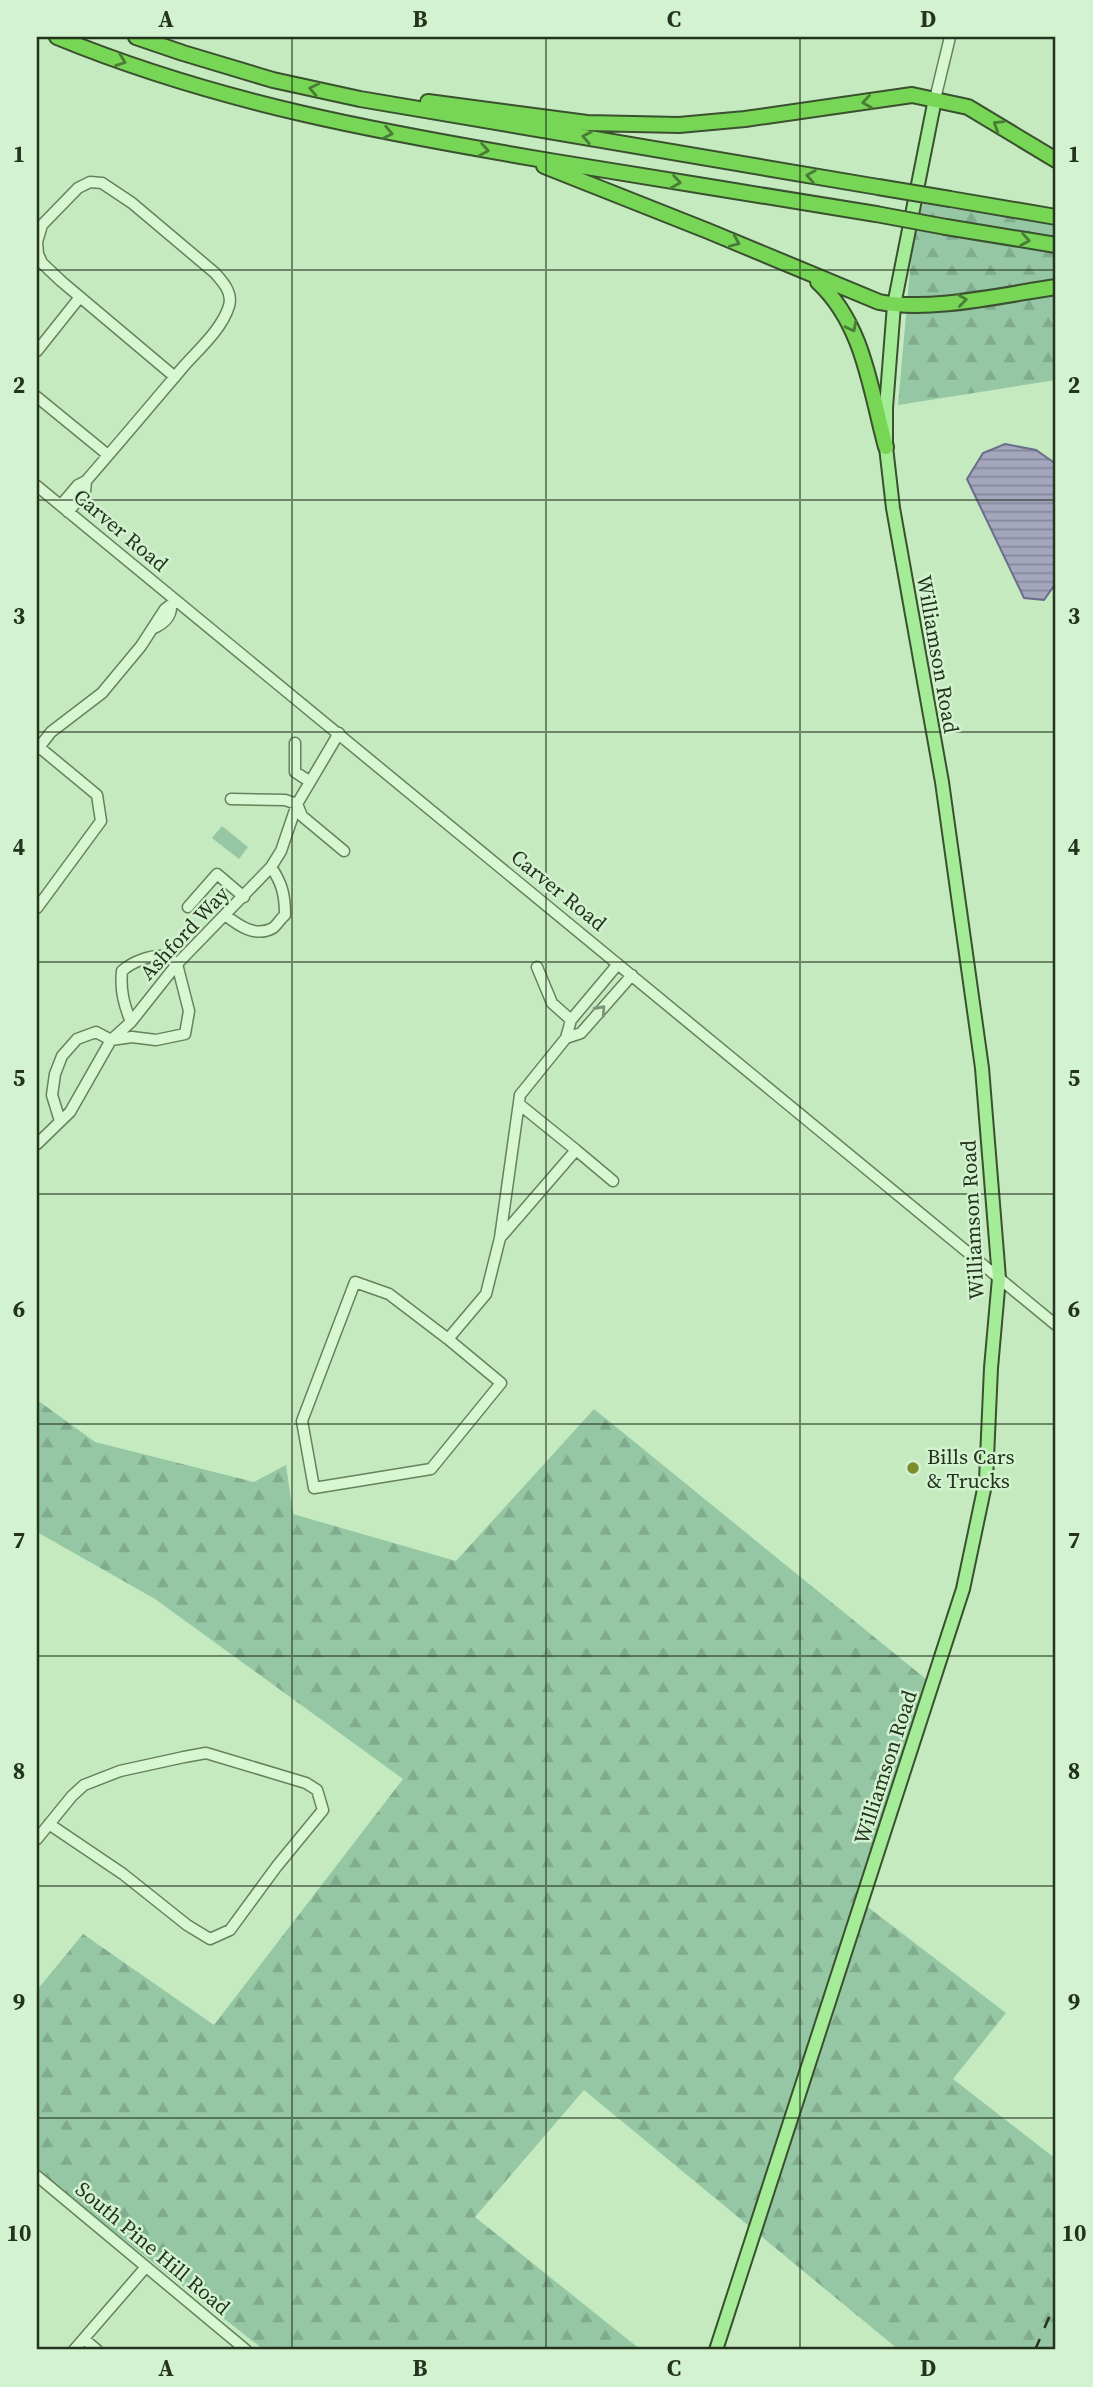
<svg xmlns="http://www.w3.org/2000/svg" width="1093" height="2387" font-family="'Source Serif 4',serif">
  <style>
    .forest { fill: url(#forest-firs) }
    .pitch { fill: #95c7a4 }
    .water { fill: url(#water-rules); stroke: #6b6d8a; stroke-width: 2 }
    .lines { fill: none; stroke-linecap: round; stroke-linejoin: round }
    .minor-casing { stroke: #658259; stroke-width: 13 }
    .major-casing { stroke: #3a502e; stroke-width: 16 }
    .highway-casing { stroke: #3a502e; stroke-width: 18 }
    .minor { stroke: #d7f6d2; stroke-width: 10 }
    .major { stroke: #a5ec99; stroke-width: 12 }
    .highway { stroke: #77d655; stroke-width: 14 }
    .rail { stroke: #24331d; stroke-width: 2.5; stroke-dasharray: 12 12; stroke-linecap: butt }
    .highway-bridge-casing { stroke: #3a502e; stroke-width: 18; stroke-linecap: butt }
    .highway-bridge { stroke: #77d655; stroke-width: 14 }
    .oneway { stroke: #497c36 }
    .oneway2 { stroke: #7e9478 }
    .grid { fill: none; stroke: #24331d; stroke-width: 2; stroke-opacity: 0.55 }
    .poi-dot { fill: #7d8d2d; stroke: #d3f2cf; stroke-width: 2.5 }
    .labels { text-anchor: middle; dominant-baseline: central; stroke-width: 5; stroke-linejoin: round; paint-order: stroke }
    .street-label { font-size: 21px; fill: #24331d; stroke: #d3f2cf }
    .poi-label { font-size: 21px; fill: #24331d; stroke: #d3f2cf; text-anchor: start }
    .neatline { fill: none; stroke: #24331d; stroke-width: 2.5 }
    .grid-label { font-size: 23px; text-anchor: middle; font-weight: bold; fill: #24331d }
  </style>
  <defs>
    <pattern id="forest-firs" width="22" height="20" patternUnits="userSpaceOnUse" patternTransform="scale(1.75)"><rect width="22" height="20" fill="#95c7a4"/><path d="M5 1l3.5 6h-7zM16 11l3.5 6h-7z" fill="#80ab8d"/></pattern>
    <pattern id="water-rules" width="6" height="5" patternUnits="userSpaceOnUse" patternTransform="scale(1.75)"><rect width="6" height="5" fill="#a3a6bd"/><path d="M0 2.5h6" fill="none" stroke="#858899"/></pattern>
  </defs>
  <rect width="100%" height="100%" fill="#c5eac0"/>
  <path class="forest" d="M916,203L1056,224V380L898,405Z
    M40,1402L95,1442L254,1482L286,1465L293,1514L456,1561L594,1409L932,1684L860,1901L1006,2013L953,2079L1056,2159V2350H899L584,2090L475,2217L641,2350H264L37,2171V1990L83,1934L214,2025L403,1779L155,1599L37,1532V1403Z"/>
  <path class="pitch" d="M222,826L248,847L239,859L212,838Z"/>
  <path class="water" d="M1005,444L1036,450L1056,464V583L1044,600L1024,598L967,479L983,453Z"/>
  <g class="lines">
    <g class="minor-casing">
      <path id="minor" d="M935,99L950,37
        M37,351L80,297
        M37,397L108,455
        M37,486L1056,1325
        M61,505L78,485L86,481C119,443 151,405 184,366C199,349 222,329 229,306C233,293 223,282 215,273L132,203L102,183L90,182L78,188L42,225L37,242L38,254L42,263L61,281L175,377
        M68,512L85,492L86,481
        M154,628C163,624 171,617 171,607
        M295,743V772L309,781
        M37,750L51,732L102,693L141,646L165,609L176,601
        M231,799L285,800L297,804L302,816L344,851
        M188,907L217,874L244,897
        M37,908L101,821L97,795L39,747
        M225,915C238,925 255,938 273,928C277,925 281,918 285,915C285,895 282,883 271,867
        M537,967L552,1003L571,1020
        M566,1038L581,1033L632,975
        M60,1121L52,1095L55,1074L62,1056L77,1039L96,1032L111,1040L132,1037L156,1040L185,1034L189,1011L177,964C174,962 171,959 167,957C153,953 132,962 122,971C120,990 124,1005 131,1022
        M37,1144L70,1112L111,1040L131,1022L177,964L271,867L281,851L297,804L339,733
        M576,1150L613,1181
        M500,1238L576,1150L519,1104
        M448,1339L389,1294L355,1282L302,1421L314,1488L431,1469L501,1383L448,1339L486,1294L500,1238L520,1095L566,1038L571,1020L618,964
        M37,1839L72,1796L84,1785L120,1771L184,1757L206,1753L306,1783L317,1790L323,1810L277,1866L230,1930L210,1939L187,1925L123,1874L49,1824
        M37,2176L246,2350
        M84,2339L97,2350
        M74,2350L145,2268"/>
    </g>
    <g class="major-casing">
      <path id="major" d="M716,2350L963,1589L986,1480L991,1368L999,1278L982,1068L942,782L893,508L886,447V408L894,305L935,99"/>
    </g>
    <g class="highway-casing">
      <path id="highway" d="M57,37C220,104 384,133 556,162C663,179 769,197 876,214
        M136,37L183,53L273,80L360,99L878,187
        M428,102L587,123L679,125L745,119L912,95L968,107L1056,160
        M544,166L708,231L879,302C931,312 1002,295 1056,287
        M950,199L1056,217
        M946,227L1056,245
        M818,282C864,325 870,389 886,447"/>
    </g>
    <use href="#minor" class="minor"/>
    <use href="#major" class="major"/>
    <use href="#highway" class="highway"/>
    <path class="rail" d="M1035,2350L1056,2301"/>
    <g class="highway-bridge-casing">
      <path id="highway-bridge" d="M878,187L950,199
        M876,214L946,227"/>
    </g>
    <use href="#highway-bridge" class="highway-bridge"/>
  </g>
  <defs><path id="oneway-chevron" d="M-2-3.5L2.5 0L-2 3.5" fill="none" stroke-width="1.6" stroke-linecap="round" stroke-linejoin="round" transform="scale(1.75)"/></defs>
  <g class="oneway">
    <use href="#oneway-chevron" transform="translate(121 61) rotate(20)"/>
    <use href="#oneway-chevron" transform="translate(314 89) rotate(-168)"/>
    <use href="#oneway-chevron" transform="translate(867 102) rotate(171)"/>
    <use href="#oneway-chevron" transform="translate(998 125) rotate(-148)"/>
    <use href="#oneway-chevron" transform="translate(388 133) rotate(11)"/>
    <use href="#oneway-chevron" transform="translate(587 137) rotate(-169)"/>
    <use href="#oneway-chevron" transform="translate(484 150) rotate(10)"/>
    <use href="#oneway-chevron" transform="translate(811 176) rotate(-171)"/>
    <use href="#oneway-chevron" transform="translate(676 182) rotate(9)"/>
    <use href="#oneway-chevron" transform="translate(1025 240) rotate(10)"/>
    <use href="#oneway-chevron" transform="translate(735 242) rotate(23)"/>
    <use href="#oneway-chevron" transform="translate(962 300) rotate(-8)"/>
    <use href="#oneway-chevron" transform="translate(852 327) rotate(63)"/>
  </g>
  <use class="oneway2" href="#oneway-chevron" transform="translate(601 1010) rotate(-48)"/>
  <path class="grid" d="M292,37V2350M546,37V2350M800,37V2350M37,270H1056M37,500H1056M37,732H1056M37,962H1056M37,1194H1056M37,1424H1056M37,1656H1056M37,1886H1056M37,2118H1056"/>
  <circle class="poi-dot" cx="913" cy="1468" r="7"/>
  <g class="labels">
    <g class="street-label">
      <text transform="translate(121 530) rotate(40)">Carver Road</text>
      <text transform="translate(938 654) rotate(80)">Williamson Road</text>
      <text transform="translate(559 890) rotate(39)">Carver Road</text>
      <text transform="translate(184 933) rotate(-47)">Ashford Way</text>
      <text transform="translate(972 1220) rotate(-93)">Williamson Road</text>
      <text transform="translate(885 1767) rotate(-72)">Williamson Road</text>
      <text transform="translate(153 2248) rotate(40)">South Pine Hill Road</text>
    </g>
    <g class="poi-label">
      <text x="927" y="1456">Bills Cars<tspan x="927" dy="24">&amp; Trucks</tspan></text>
    </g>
  </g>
  <rect width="1093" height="2387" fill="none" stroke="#d3f2cf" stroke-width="77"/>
  <rect x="38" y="38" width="1016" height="2310" class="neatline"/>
  <g class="grid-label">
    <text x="166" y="27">A</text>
    <text x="420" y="27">B</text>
    <text x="674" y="27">C</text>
    <text x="928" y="27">D</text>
    <text x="19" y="162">1</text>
    <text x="1074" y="162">1</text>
    <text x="19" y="393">2</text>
    <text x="1074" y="393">2</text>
    <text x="19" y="624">3</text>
    <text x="1074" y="624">3</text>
    <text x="19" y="855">4</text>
    <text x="1074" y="855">4</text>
    <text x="19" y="1086">5</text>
    <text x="1074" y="1086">5</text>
    <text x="19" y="1317">6</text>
    <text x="1074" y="1317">6</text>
    <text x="19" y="1548">7</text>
    <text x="1074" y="1548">7</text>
    <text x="19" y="1779">8</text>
    <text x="1074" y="1779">8</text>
    <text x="19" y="2010">9</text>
    <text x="1074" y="2010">9</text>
    <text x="19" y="2241">10</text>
    <text x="1074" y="2241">10</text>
    <text x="166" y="2376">A</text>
    <text x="420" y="2376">B</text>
    <text x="674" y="2376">C</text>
    <text x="928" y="2376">D</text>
  </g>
</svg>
